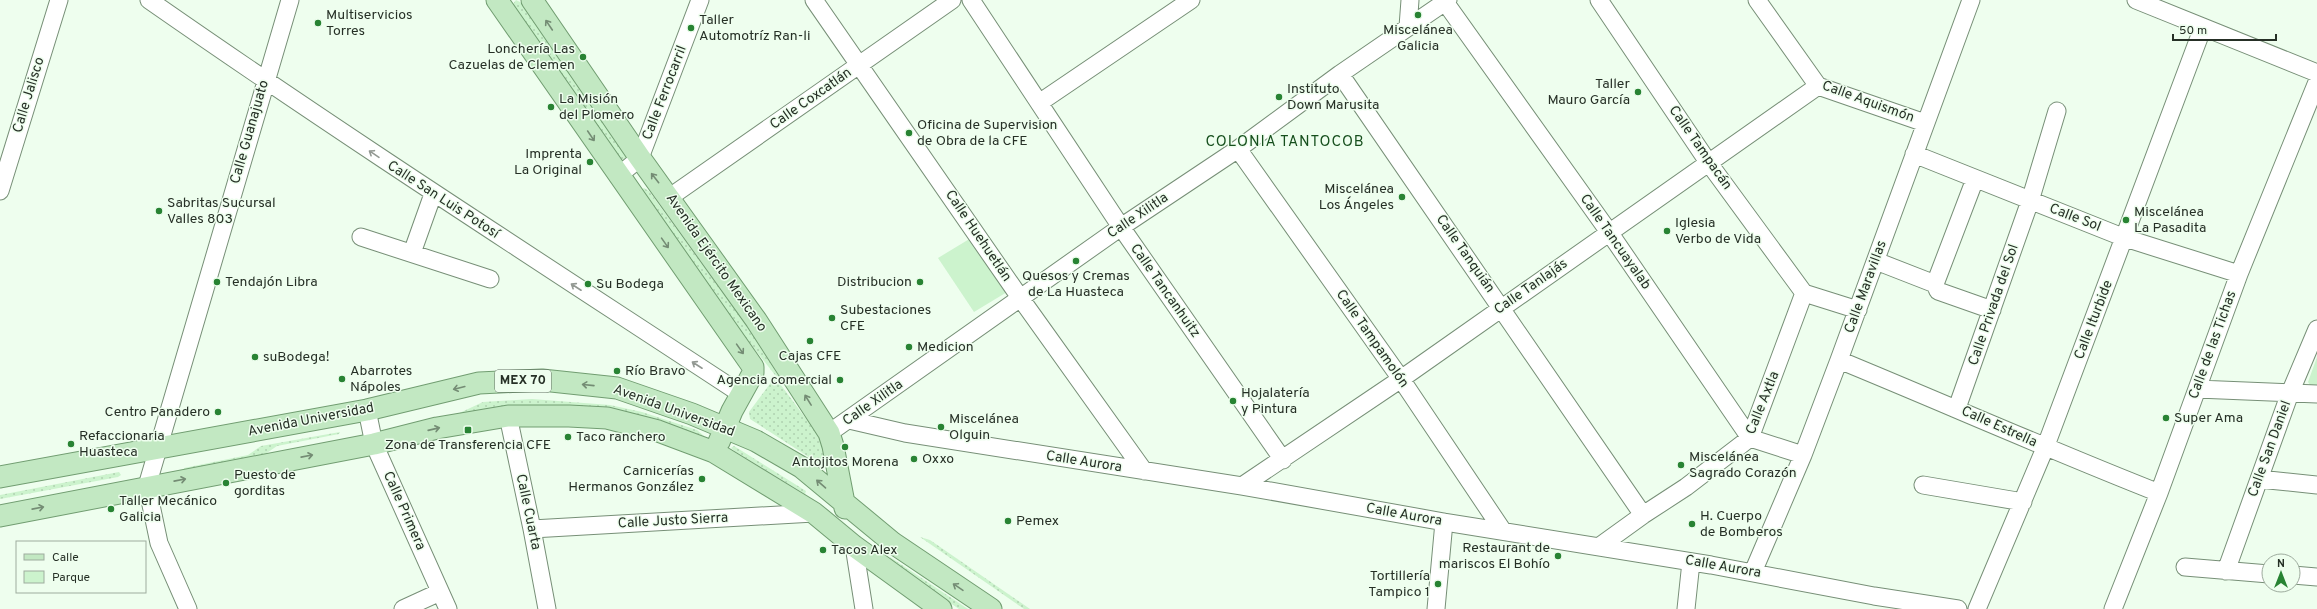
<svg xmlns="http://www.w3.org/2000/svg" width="2317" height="609" font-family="Overpass,sans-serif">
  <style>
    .grass { fill: url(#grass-dots) }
    .park { fill: #ccf3cd }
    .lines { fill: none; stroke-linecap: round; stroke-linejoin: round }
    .minor-casing { stroke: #778f77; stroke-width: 19 }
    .major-casing { stroke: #719d71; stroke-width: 23 }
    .minor { stroke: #fff; stroke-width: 17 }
    .major { stroke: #c2e8c2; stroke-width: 21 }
    .oneway { stroke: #748c74 }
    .oneway2 { stroke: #929892 }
    .poi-dot { fill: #288333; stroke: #eefeee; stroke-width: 1.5 }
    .labels { text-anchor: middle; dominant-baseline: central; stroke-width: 3; stroke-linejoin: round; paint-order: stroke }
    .shield { fill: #eefeee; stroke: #626e62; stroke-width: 1 }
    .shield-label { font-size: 13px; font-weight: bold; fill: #263026 }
    .poi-label { font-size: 14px; fill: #263026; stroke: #eefeee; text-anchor: start }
    .street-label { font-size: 14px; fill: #263026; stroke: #eefeee }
    .neighbourhood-label { font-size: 15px; letter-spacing: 1px; fill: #164f1d; stroke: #eefeee }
  </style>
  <defs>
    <pattern id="grass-dots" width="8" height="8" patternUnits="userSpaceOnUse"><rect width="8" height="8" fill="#ccf3cd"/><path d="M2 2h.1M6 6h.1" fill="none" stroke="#afd1b0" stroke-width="1.8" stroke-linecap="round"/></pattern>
  </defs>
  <rect width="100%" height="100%" fill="#eefeee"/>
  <path class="grass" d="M516,0L522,3L629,157L624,160L621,159L514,7L513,4Z
    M644,188L649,191L751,332L779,377L775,375L745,337L641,190Z
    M775,377L827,447V463L821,465L750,419L749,412Z
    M532,399L610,405L642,412L697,430L704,436L640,415L608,409L404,428L407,424L453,416L483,402Z
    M340,432L339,434L277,446L261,457L184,470V468L248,455L261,446Z
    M734,446L806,491L805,494L736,452L731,448Z
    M119,472L121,475L118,477L0,499V495Z
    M920,537L930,540L1030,609H1024Z
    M890,557L968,609H959L889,561Z"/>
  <path class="park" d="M971,238L1007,292L974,312L938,258Z
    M2317,357V385H2310L2308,382Z"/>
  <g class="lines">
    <g class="minor-casing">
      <path id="minor" d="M149,0C344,136 543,264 741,394
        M814,0L1021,299L1144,471
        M971,0L1121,227L1283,460
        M1599,0L1708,162L1804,293
        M1757,0L1818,86L1925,123
        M2136,0L2317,73
        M1445,2L1609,232L1750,438L1803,455
        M1408,27L1410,0
        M1340,74L1643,515
        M1039,103L1191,0
        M1238,149L1401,379L1503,531
        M1914,154L2125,238L2239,274
        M618,176L640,158L700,0
        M0,191L59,0
        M670,197L952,0
        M361,237L490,279
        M412,253L433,194
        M1876,261L1935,284L1938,291L1992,310
        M1935,284L1975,179
        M1804,293L1858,310
        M1839,360C1946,404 2052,451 2159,493
        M2197,389L2317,394
        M1957,408L2030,201L2057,111
        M367,410L374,444L448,609
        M508,416L532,529L547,609
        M849,420L905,433L1242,486L1444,522L1711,565L1874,596L1958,609
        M829,433L1121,227L1238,149L1340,74L1448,0
        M2259,479L2317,485
        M1923,485L2023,502
        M1242,486L1401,379L1818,86
        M532,529L814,513
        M854,546L864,609
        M1600,546L1643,515L1686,487L1750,438L1804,293
        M2185,567L2269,574
        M2226,571L2290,393L2317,329
        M1753,572L1803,455L1839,360L1971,0
        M2293,575L2317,577
        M188,609L159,543L147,486L290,0
        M403,609L440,592
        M1436,609L1444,522
        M1686,609L1691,562
        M1977,609L2045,448L2203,27
        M2113,609L2159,493L2239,274L2317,82"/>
    </g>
    <g class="major-casing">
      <path id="major" d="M497,0L753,367V373L732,411L719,442
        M532,0L640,158L756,320L829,433L833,446L845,508
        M0,477L367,410L479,383L542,380L617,388L692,414L756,441L801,467L893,543L991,609
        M0,516L374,444L437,428L508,416H569L607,418L658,431L714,452L814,513L854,546L941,609"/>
    </g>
    <use href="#minor" class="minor"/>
    <use href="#major" class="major"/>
  </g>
  <defs><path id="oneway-shaft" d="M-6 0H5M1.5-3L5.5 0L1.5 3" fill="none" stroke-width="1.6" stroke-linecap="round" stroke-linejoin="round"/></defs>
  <g class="oneway">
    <use href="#oneway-shaft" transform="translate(549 25) rotate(-124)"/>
    <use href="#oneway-shaft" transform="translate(591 136) rotate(56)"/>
    <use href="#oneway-shaft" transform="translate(655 178) rotate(-128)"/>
    <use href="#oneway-shaft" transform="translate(665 243) rotate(55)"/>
    <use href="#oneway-shaft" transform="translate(740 349) rotate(55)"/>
    <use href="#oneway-shaft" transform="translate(588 385) rotate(-174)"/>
    <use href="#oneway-shaft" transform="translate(459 388) rotate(166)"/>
    <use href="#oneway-shaft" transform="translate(808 400) rotate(-122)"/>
    <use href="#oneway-shaft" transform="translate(434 429) rotate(-13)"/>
    <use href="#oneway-shaft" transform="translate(307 456) rotate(-11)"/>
    <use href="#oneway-shaft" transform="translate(180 480) rotate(-11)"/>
    <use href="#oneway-shaft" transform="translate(821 484) rotate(-139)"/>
    <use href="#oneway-shaft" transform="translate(38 508) rotate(-11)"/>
    <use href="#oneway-shaft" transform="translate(958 587) rotate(-146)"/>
  </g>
  <g class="oneway2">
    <use href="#oneway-shaft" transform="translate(374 154) rotate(-146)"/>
    <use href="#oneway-shaft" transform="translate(576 287) rotate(-147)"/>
    <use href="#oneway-shaft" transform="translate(697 365) rotate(-147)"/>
  </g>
  <g class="poi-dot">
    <circle cx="1418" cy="15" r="4"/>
    <circle cx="318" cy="23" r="4"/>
    <circle cx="691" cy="28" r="4"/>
    <circle cx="583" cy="57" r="4"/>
    <circle cx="1638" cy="92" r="4"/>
    <circle cx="1279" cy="97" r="4"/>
    <circle cx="551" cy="107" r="4"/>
    <circle cx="909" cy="133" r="4"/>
    <circle cx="590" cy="162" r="4"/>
    <circle cx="1402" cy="197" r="4"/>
    <circle cx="159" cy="211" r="4"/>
    <circle cx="2126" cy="220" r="4"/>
    <circle cx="1667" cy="231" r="4"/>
    <circle cx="1076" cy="261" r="4"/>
    <circle cx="217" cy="282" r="4"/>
    <circle cx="920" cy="282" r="4"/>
    <circle cx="588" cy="284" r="4"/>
    <circle cx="832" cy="318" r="4"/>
    <circle cx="810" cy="341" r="4"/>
    <circle cx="909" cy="347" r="4"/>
    <circle cx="255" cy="357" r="4"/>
    <circle cx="617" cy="371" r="4"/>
    <circle cx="342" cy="379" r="4"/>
    <circle cx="840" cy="380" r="4"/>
    <circle cx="1233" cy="401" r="4"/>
    <circle cx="218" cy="412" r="4"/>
    <circle cx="2166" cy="418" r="4"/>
    <circle cx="941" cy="427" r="4"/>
    <rect x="464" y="426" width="8" height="8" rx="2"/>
    <circle cx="568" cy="437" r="4"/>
    <circle cx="71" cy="444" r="4"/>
    <circle cx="845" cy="447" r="4"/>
    <circle cx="914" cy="459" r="4"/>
    <circle cx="1681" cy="465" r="4"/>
    <circle cx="702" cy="479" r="4"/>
    <circle cx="226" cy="483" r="4"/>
    <circle cx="111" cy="509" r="4"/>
    <circle cx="1008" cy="521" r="4"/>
    <circle cx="1692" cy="524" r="4"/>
    <circle cx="823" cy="550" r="4"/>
    <circle cx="1558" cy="556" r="4"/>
    <circle cx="1438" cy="584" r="4"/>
  </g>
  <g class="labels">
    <rect class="shield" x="495" y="370" width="56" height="22" rx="3"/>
    <g class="shield-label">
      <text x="523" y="381">MEX 70</text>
    </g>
    <g class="poi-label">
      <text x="326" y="15">Multiservicios<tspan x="326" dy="16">Torres</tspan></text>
      <text x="699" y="20">Taller<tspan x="699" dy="16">Automotríz Ran-li</tspan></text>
      <text x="1418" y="30" text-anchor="middle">Miscelánea<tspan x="1418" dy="16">Galicia</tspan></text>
      <text x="575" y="49" text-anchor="end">Lonchería Las<tspan x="575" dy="16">Cazuelas de Clemen</tspan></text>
      <text x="1630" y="84" text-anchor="end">Taller<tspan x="1630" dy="16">Mauro García</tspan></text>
      <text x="1287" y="89">Instituto<tspan x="1287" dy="16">Down Marusita</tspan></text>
      <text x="559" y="99">La Misión<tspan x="559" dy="16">del Plomero</tspan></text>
      <text x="917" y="125">Oficina de Supervision<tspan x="917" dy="16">de Obra de la CFE</tspan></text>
      <text x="582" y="154" text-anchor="end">Imprenta<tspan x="582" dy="16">La Original</tspan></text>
      <text x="1394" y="189" text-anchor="end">Miscelánea<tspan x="1394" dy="16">Los Ángeles</tspan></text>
      <text x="167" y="203">Sabritas Sucursal<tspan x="167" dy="16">Valles 803</tspan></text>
      <text x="2134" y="212">Miscelánea<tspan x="2134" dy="16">La Pasadita</tspan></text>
      <text x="1675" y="223">Iglesia<tspan x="1675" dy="16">Verbo de Vida</tspan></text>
      <text x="1076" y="276" text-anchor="middle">Quesos y Cremas<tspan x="1076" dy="16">de La Huasteca</tspan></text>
      <text x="225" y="282">Tendajón Libra</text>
      <text x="912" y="282" text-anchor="end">Distribucion</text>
      <text x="596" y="284">Su Bodega</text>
      <text x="840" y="310">Subestaciones<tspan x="840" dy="16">CFE</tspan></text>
      <text x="917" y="347">Medicion</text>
      <text x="810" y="356" text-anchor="middle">Cajas CFE</text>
      <text x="263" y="357">suBodega!</text>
      <text x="350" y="371">Abarrotes<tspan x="350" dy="16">Nápoles</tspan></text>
      <text x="625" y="371">Río Bravo</text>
      <text x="832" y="380" text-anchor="end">Agencia comercial</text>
      <text x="1241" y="393">Hojalatería<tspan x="1241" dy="16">y Pintura</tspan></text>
      <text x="210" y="412" text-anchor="end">Centro Panadero</text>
      <text x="2174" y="418">Super Ama</text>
      <text x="949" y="419">Miscelánea<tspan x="949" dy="16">Olguin</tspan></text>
      <text x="79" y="436">Refaccionaria<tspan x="79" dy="16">Huasteca</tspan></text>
      <text x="576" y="437">Taco ranchero</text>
      <text x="468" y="445" text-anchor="middle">Zona de Transferencia CFE</text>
      <text x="1689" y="457">Miscelánea<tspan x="1689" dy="16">Sagrado Corazón</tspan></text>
      <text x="922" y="459">Oxxo</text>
      <text x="845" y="462" text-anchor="middle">Antojitos Morena</text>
      <text x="694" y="471" text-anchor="end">Carnicerías<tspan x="694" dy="16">Hermanos González</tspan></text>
      <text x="234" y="475">Puesto de<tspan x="234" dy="16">gorditas</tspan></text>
      <text x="119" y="501">Taller Mecánico<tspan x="119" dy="16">Galicia</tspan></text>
      <text x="1700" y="516">H. Cuerpo<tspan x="1700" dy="16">de Bomberos</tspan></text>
      <text x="1016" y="521">Pemex</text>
      <text x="1550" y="548" text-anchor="end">Restaurant de<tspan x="1550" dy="16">mariscos El Bohío</tspan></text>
      <text x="831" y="550">Tacos Alex</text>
      <text x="1430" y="576" text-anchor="end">Tortillería<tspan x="1430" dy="16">Tampico 1</tspan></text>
    </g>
    <g class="street-label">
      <text transform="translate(665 93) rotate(-69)">Calle Ferrocarril</text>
      <text transform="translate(29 95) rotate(-73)">Calle Jalisco</text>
      <text transform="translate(811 99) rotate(-35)">Calle Coxcatlán</text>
      <text transform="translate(1868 102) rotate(20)">Calle Aquismón</text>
      <text transform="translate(250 132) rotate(-74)">Calle Guanajuato</text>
      <text transform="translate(1700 148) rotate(55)">Calle Tampacán</text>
      <text transform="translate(443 200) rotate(33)">Calle San Luis Potosí</text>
      <text transform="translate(1138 216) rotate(-34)">Calle Xilitla</text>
      <text transform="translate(2075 218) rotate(21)">Calle Sol</text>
      <text transform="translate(978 236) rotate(56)">Calle Huehuetlán</text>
      <text transform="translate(1615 242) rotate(55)">Calle Tancuayalab</text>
      <text transform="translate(1465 254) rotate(55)">Calle Tanquián</text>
      <text transform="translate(716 263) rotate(55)">Avenida Ejército Mexicano</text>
      <text transform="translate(1531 287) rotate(-35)">Calle Tanlajás</text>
      <text transform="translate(1866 287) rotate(-70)">Calle Maravillas</text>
      <text transform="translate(1165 291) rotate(55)">Calle Tancanhuitz</text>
      <text transform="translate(1994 305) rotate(-71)">Calle Privada del Sol</text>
      <text transform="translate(2094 320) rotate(-69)">Calle Iturbide</text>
      <text transform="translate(1372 339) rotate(55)">Calle Tampamolón</text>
      <text transform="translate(2213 345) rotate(-70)">Calle de las Tichas</text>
      <text transform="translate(873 403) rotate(-35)">Calle Xilitla</text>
      <text transform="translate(1763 403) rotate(-68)">Calle Axtla</text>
      <text transform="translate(674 411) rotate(20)">Avenida Universidad</text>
      <text transform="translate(311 420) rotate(-11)">Avenida Universidad</text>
      <text transform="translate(1999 427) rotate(24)">Calle Estrella</text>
      <text transform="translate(2270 449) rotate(-70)">Calle San Daniel</text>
      <text transform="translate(1084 462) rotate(9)">Calle Aurora</text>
      <text transform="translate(404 511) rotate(66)">Calle Primera</text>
      <text transform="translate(528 512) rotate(78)">Calle Cuarta</text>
      <text transform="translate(1404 515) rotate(10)">Calle Aurora</text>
      <text transform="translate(673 521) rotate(-3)">Calle Justo Sierra</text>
      <text transform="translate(1723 567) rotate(10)">Calle Aurora</text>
    </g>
    <g class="neighbourhood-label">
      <text x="1285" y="142">COLONIA TANTOCOB</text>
    </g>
  </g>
  <rect x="16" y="541" width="130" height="52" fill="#eefeee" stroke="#9eac9e"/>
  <rect x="24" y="554" width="20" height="6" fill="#c2e8c2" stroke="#9eac9e"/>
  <text x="52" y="561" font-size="12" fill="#263026">Calle</text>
  <rect x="24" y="571" width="20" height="12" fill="#ccf3cd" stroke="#9eac9e"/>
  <text x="52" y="581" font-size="12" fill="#263026">Parque</text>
  <g transform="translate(2281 573)"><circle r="19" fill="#eefeee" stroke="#9eac9e"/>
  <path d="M0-3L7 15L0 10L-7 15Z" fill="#288333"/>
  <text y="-6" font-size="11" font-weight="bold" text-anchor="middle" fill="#263026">N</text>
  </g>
  <path d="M2173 34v6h103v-6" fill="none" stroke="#263026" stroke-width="2"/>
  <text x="2179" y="34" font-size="12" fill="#263026" stroke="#eefeee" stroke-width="3" paint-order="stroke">50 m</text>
</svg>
